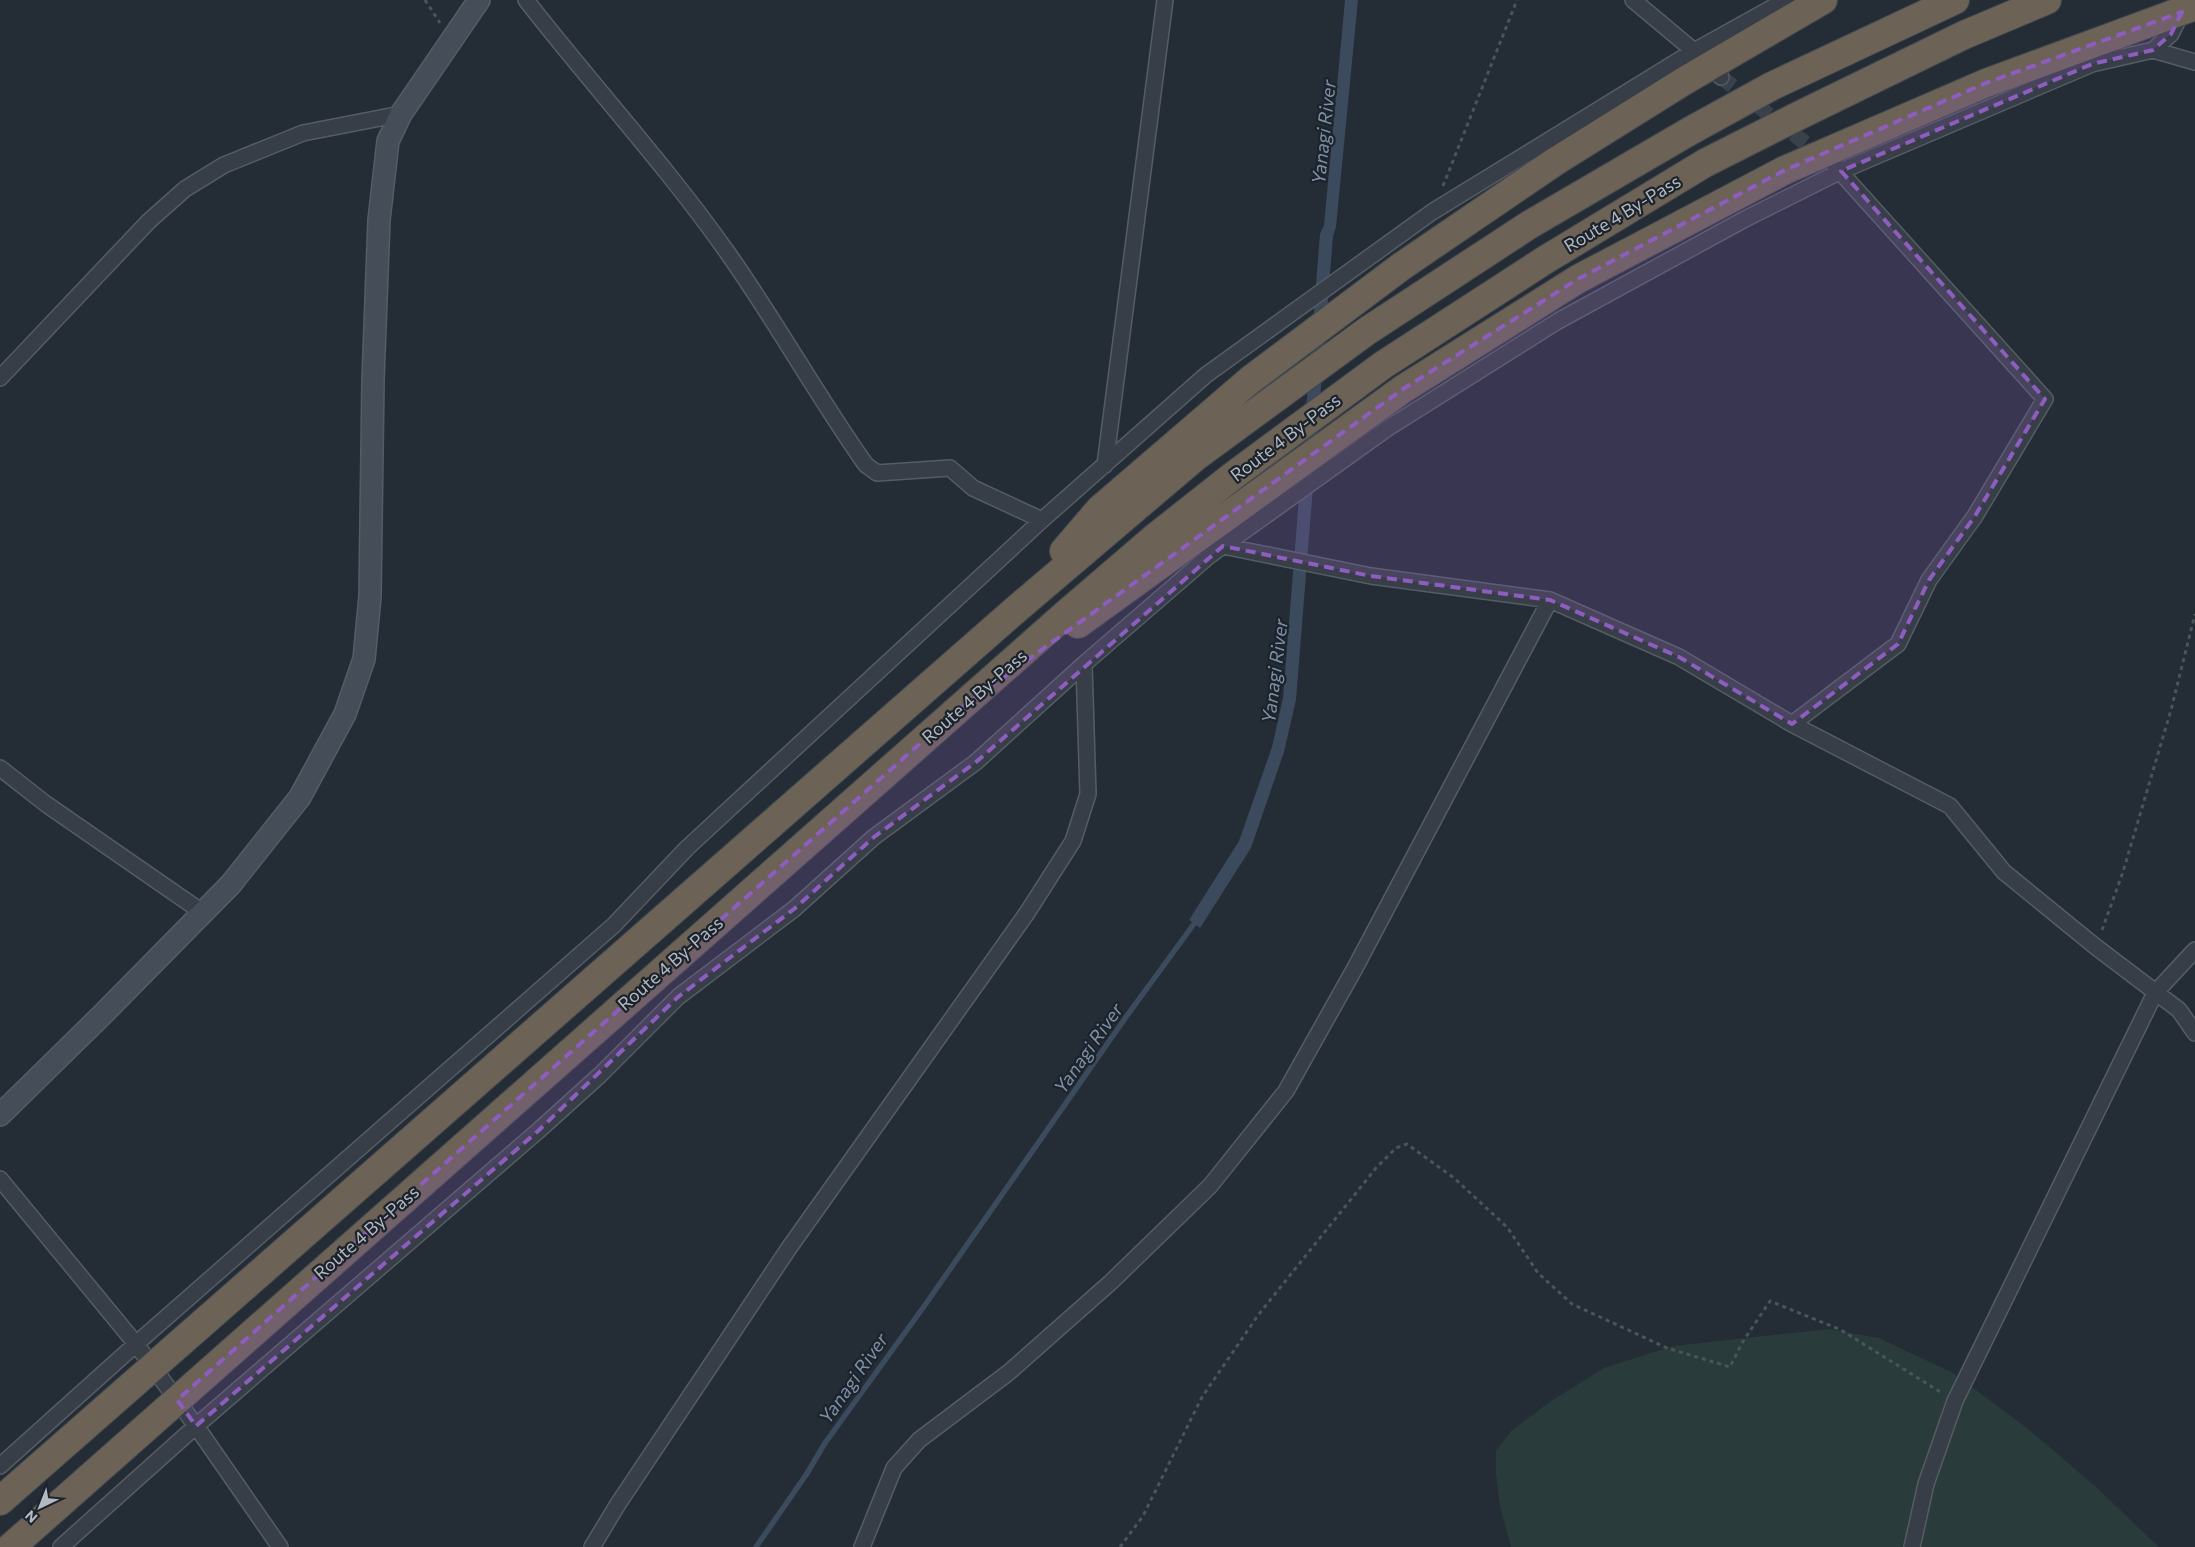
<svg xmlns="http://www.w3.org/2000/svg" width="2195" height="1547" font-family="Commissioner,sans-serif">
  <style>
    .green { fill: #293b3b }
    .water { fill: #3b4a5d }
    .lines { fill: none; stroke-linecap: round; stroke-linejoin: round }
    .stream { stroke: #3b4a5d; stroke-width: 5.5 }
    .street-tunnel { stroke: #39414b; stroke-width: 15; stroke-dasharray: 15 8; stroke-linecap: butt }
    .street-casing { stroke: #555c64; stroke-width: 18 }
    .secondary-casing { stroke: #555c64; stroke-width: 24 }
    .highway-casing { stroke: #424951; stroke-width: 30 }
    .path { stroke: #475758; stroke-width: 3; stroke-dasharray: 4 4; stroke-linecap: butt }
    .street { stroke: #373e47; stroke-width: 15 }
    .secondary { stroke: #454d59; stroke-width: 21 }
    .highway { stroke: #6c6255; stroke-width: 28 }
    .marked { fill: #8e5dc0; fill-opacity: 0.2; stroke: #8e5dc0; stroke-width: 4; stroke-dasharray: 10 6; stroke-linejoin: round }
    .labels { text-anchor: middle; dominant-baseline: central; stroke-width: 4.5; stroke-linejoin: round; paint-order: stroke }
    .street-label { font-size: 18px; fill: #b2b9c3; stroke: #1c232b }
    .water-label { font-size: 19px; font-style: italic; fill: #7d90a8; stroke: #1c232b }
  </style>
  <rect width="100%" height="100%" fill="#242c36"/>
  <path class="green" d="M1829,1329L1879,1338L1953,1373L2027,1428L2096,1487L2159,1547H1511L1500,1506L1496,1474V1451L1511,1431L1551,1401L1604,1368L1673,1346Z"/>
  <path class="water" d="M1345,0H1358L1336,227L1333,236L1296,700L1284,752L1251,848L1200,928L1189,920L1239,841L1272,747L1283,698L1320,234L1324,225Z"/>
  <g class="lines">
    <path class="stream" d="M756,1547L806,1475L825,1443L925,1305L1126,1017L1199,917"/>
    <path class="street-tunnel" d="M1721,77L1809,146"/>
    <g class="street-casing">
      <path id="street" d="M526,0C592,85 665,164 727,252C776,321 817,396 866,465L877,473L950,468L973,488L1042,520
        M1633,0L1694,51L1721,77
        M2153,50L2195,62
        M0,378L149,221L185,189L224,165L303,133L401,114
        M1105,465L1165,0
        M1223,546L1371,576L1550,600L1679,657L1792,724L1950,806L2004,872L2096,947L2179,1010L2195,1033
        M1792,724L1898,644L1929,580L1975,516L2045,399L1834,165
        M0,768L46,804L202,912
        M0,1179L136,1344L196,1426L280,1547
        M0,1466L136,1344L614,925L687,848L1042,520L1206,375L1432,212L1694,51L1786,0
        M61,1547L196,1426L538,1131L600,1075L678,997L794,909L874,837L976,762L1084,664L1209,556L1388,428L1558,321L1745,219L1841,171L2092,64L2153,50L2171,34L2182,12
        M592,1547L618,1504L789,1248L1027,913L1073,841L1088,794L1084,664
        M862,1547L894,1468L919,1440L1008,1373L1111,1282L1210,1186L1286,1091L1355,968L1550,600
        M1912,1547L1926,1484L1955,1401L2155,993L2195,950"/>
    </g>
    <g class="secondary-casing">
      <path id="secondary" d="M0,1115L102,1015L231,884L300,797L345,714L364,659L370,596L373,380L379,220L388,141L401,114L479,0"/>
    </g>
    <g class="highway-casing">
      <path id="highway" d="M1064,551L1100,509L1250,380L1402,266L1556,161L1684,81L1823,0
        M1078,624L1403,389L1578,279L1785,170L1986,83L2195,6
        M0,1501L1013,612L1194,458L1367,331L1529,225L1690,131L1772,86L1955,0
        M11,1547L1067,613L1153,539L1234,475L1383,365L1545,260L1705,163L1800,115L1964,35L2047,0"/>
    </g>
    <path class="path" d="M425,0L440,23
      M1443,186L1517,0
      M2102,930L2123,872L2171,710L2195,614
      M1120,1547L1143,1516L1202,1397L1259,1314L1376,1168L1396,1148L1407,1144L1454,1178L1507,1227L1538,1273L1572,1304L1667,1348L1730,1367L1742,1343L1770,1301L1841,1330L1942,1393"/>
    <use href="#street" class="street"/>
    <use href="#secondary" class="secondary"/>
    <use href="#highway" class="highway"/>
  </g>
  <path class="marked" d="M2182,12L2171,34L2153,50L2092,64L1841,171L2045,399L1975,516L1929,580L1898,644L1792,724L1679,657L1550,600L1371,576L1223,546L976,762L874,837L794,909L678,997L538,1131L196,1426L177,1400L958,710L1403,389L1578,279L1785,170L1986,83Z"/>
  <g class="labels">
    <g class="street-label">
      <text transform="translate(1622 213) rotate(-31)">Route 4 By-Pass</text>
      <text transform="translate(1285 437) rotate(-37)">Route 4 By-Pass</text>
      <text transform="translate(974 696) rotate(-41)">Route 4 By-Pass</text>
      <text transform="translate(670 963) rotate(-41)">Route 4 By-Pass</text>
      <text transform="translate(366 1232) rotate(-41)">Route 4 By-Pass</text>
    </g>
    <g class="water-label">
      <text transform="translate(1323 132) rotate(-84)">Yanagi River</text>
      <text transform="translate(1274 671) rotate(-83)">Yanagi River</text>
      <text transform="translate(1088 1048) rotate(-55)">Yanagi River</text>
      <text transform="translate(853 1378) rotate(-55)">Yanagi River</text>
    </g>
  </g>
  <g transform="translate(40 1507) rotate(223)" stroke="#1c232b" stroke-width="4" paint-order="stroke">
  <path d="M0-4L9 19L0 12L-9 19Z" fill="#b2b9c3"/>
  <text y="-8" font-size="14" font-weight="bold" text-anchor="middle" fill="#b2b9c3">N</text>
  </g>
</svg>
